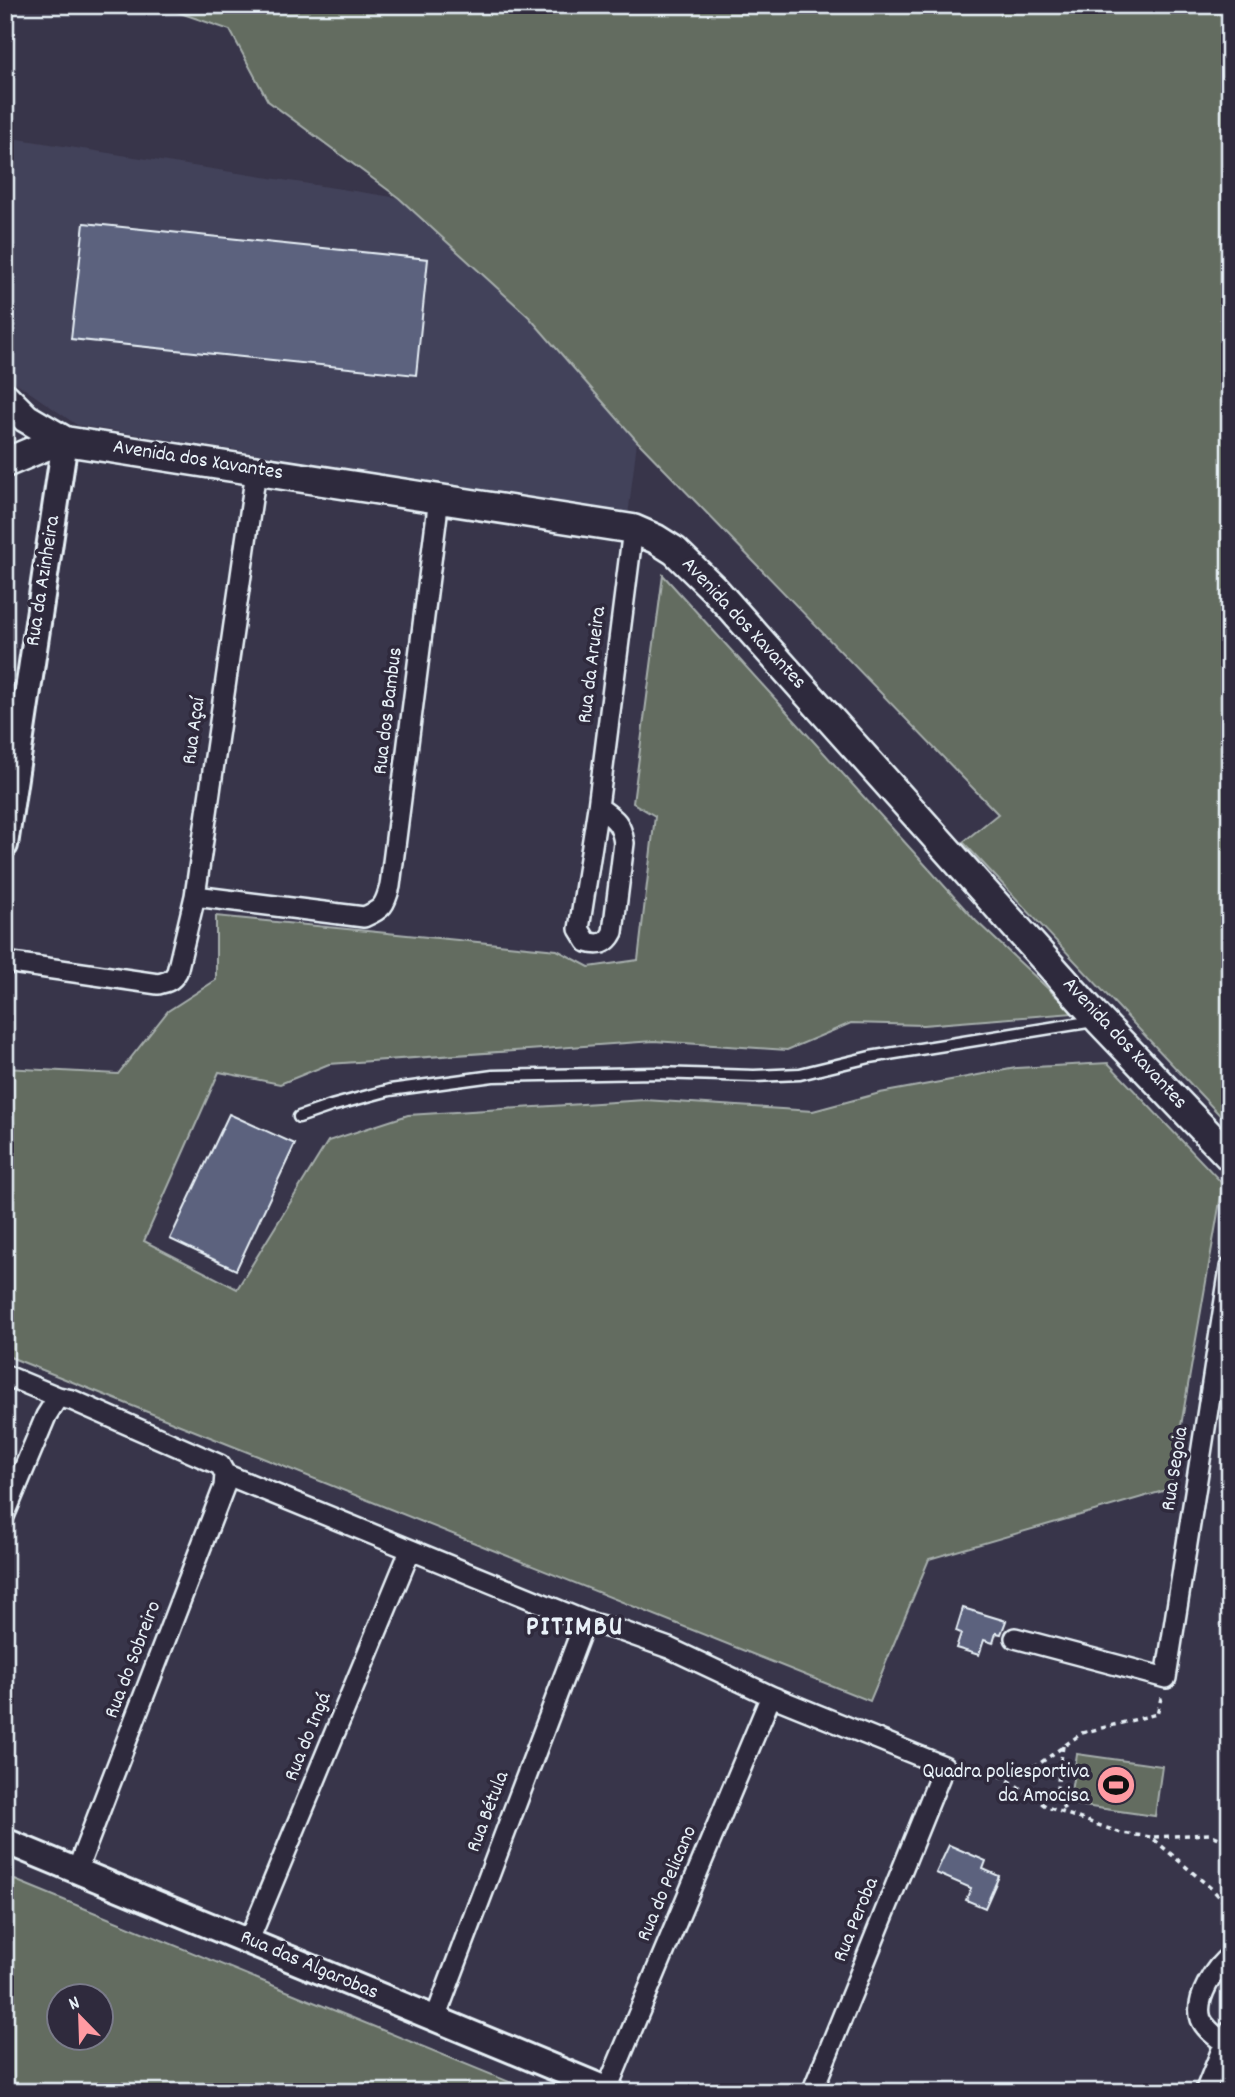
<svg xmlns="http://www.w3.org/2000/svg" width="1235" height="2097" font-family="Dekko,sans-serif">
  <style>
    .built { fill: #43425a }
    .green { fill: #636c60; stroke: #a6aeac; stroke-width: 2; fill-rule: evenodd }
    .building { fill: #5c627e; stroke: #e8f1f8; stroke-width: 2 }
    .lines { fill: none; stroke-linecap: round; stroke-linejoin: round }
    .service-casing { stroke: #e8f1f8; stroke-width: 15 }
    .minor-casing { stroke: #e8f1f8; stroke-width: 24 }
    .tertiary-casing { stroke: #e8f1f8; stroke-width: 30 }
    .secondary-casing { stroke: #e8f1f8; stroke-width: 33 }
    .path { stroke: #e8f1f8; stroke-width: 3.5; stroke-dasharray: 5 5; stroke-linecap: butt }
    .service { stroke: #2f2a3d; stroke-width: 10 }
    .minor { stroke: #2f2a3d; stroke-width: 19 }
    .tertiary { stroke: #2f2a3d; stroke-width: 24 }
    .secondary { stroke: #2f2a3d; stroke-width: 28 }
    .labels { text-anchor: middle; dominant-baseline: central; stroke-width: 7; stroke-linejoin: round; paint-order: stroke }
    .street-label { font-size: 21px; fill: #e8f1f8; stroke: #2f2a3d }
    .poi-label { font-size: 21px; fill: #e8f1f8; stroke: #2f2a3d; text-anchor: end }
    .district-label { font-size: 28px; font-weight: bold; letter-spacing: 2px; fill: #e8f1f8; stroke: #2f2a3d }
  </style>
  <rect width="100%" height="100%" fill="#38354a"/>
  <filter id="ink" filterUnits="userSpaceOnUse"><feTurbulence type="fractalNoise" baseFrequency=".0143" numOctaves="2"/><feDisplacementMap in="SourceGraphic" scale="14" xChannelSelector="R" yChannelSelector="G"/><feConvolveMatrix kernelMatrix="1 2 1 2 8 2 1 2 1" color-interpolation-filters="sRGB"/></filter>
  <g filter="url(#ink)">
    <path class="built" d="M5,137L399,198L529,317L637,441L628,516L506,493L77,425L12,380L5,366Z"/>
    <path class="green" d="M157,5H1230V1126L963,842L998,814L637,441L529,317L399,198L268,101L230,30Z
      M663,575L976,921L1074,1013L923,1025L851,1023L787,1050L654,1041L329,1064L280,1084L219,1072L144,1241L237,1289L328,1141L408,1115L645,1100L813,1111L880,1093L1016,1068L1108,1063L1223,1184L1170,1489L929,1559L870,1701L5,1355V1068L118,1074L168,1011L216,980V916L557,950L589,967L638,960L655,816L633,803Z
      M1077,1754L1162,1766L1155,1816L1069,1804Z
      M5,1876L534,2092H5ZM60,1996H102V2038H60Z"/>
    <path class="building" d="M84,223L428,259L416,375L71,339Z
      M229,1114L295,1144L236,1270L170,1239Z
      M963,1608L1006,1621L1001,1634L996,1633L993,1643L984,1640L979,1655L956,1648L961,1633L956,1631Z
      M949,1845L986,1861L983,1869L999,1876L985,1908L966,1900L971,1888L936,1873Z"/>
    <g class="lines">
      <g class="service-casing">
        <path id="service" d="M299,1117L331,1106L390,1090L493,1076L656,1073L754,1076L800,1074L870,1057L1094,1021"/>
      </g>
      <g class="minor-casing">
        <path id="minor" d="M598,807C615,819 621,822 624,843L613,932C607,944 600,946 587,942L579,929L598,807L633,529
          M195,896L364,917C383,909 385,905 390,886L439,498
          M5,962L158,984C167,982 172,981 177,972L195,896L256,471
          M5,1375L58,1397L72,1400L220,1465L225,1474L224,1487L77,1870
          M225,1474L585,1621L621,1631L669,1648L771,1696L944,1766L812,2092
          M5,1514L46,1416L58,1397
          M1015,1638L1166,1678L1230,1268
          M249,1940L410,1551
          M435,2019L585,1621
          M1224,2043C1216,2036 1205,2029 1201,2019C1194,1999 1215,1967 1230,1956
          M607,2089L771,1696
          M1205,2092L1229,2032"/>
      </g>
      <g class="tertiary-casing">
        <path id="tertiary" d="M5,845L65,441
          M5,1841L613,2092"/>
      </g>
      <g class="secondary-casing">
        <path id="secondary" d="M5,397L26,418L65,441L633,529L656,539L675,551L715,590L1099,1020L1230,1157
          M5,463L43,447L65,441"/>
      </g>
      <path class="path" d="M1063,1746L1057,1788L1065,1812
        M960,1769L1004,1777L1047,1807L1121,1833L1151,1837L1213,1890L1230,1909
        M1004,1777L1039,1764L1082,1733L1157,1714L1162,1694
        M1154,1837L1209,1834L1230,1842"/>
      <use href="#service" class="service"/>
      <use href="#minor" class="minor"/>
      <use href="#tertiary" class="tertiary"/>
      <use href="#secondary" class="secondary"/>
    </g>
  </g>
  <defs>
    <g id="stadium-disc" transform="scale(2.0125)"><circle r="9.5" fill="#ff9aa2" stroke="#2f2a3d"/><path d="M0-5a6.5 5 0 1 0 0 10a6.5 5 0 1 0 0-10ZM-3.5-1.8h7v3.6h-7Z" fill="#111"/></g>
  </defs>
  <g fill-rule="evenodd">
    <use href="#stadium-disc" x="1116" y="1785"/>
  </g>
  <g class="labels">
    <g class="street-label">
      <text transform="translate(198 461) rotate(9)">Avenida dos Xavantes</text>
      <text transform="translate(44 581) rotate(-81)">Rua da Azinheira</text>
      <text transform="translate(743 624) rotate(47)">Avenida dos Xavantes</text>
      <text transform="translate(593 665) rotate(-83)">Rua da Arueira</text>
      <text transform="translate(389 711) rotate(-83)">Rua dos Bambus</text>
      <text transform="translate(195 731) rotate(-82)">Rua Açaí</text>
      <text transform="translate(1124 1044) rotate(47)">Avenida dos Xavantes</text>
      <text transform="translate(1176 1469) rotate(-81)">Rua Segoia</text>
      <text transform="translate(134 1660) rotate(-69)">Rua do Sobreiro</text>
      <text transform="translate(309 1737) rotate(-68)">Rua do Ingá</text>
      <text transform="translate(489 1812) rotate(-69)">Rua Bétula</text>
      <text transform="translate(668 1884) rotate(-67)">Rua do Pelicano</text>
      <text transform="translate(857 1920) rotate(-68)">Rua Peroba</text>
      <text transform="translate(309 1966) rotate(23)">Rua das Algarobas</text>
    </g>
    <g class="poi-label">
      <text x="1089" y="1773">Quadra poliesportiva<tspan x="1089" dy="24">da Amocisa</tspan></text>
    </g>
    <g class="district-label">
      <text x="575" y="1629">PITIMBU</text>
    </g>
  </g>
  <rect width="1235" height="2097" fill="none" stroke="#2f2a3d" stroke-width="28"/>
  <rect x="14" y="14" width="1207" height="2069" fill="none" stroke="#e8f1f8" stroke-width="2.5" filter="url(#ink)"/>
  <g transform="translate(80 2017) rotate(337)"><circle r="33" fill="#2f2a3d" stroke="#797a88" stroke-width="2"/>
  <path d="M0-5L12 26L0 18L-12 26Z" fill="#ff9aa2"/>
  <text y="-10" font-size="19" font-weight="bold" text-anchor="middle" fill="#e8f1f8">N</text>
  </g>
</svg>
